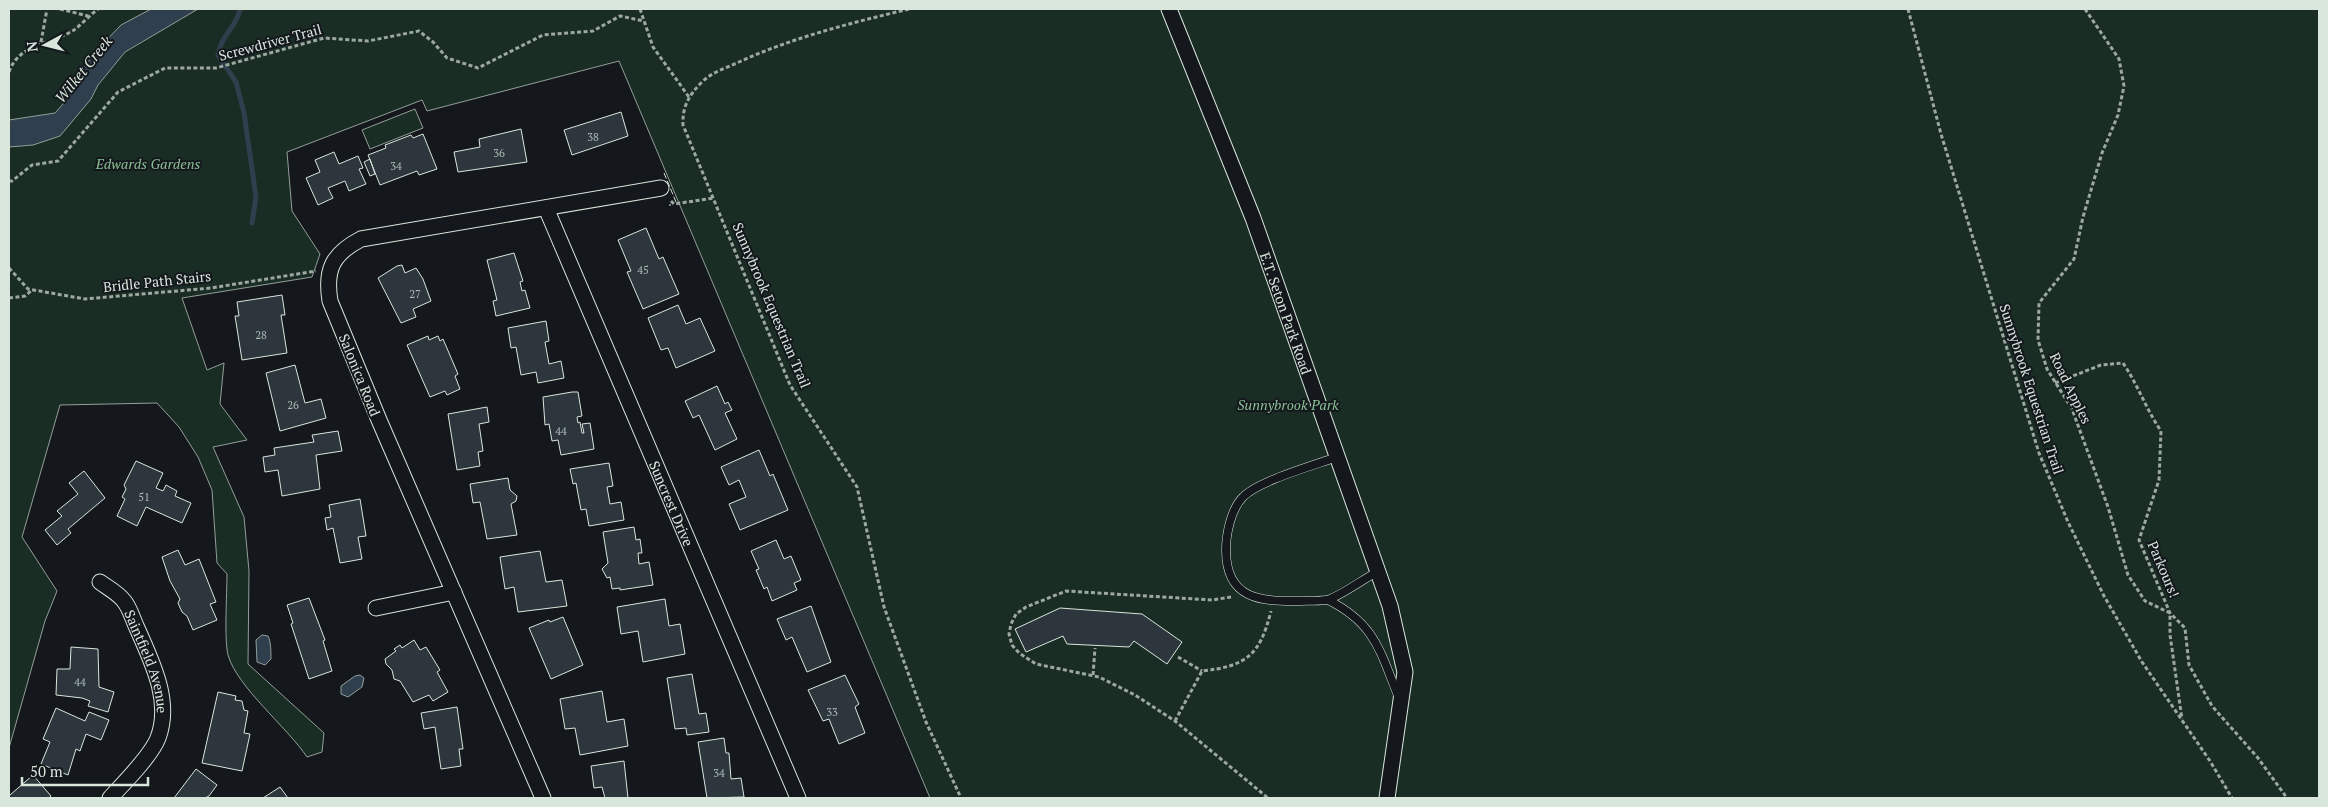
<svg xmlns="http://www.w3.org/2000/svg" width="2328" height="807" font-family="'PT Serif',serif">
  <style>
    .green { fill: #1a2d24; stroke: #939e99 }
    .water { fill: #2f3f4d; stroke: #939e99 }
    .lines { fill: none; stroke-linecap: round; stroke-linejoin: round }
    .stream { stroke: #2f3f4d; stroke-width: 5 }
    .building { fill: #2c363c; stroke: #d8e6dc }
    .lane-casing { stroke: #d8e6dc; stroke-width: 9 }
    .street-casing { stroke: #d8e6dc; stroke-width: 17 }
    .path { stroke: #9da8a2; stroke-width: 3; stroke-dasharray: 4 2.5; stroke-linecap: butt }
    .lane { stroke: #14181c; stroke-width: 8 }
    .street { stroke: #14181c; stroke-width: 15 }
    .fence { stroke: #d8e6dc; stroke-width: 1; stroke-dasharray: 6 2.5; stroke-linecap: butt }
    .labels { text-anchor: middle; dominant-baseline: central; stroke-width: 4; stroke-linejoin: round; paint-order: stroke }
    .number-label { font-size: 11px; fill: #adbab4 }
    .street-label { font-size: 14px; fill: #d8e6dc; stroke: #14181c }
    .park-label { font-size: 14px; font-style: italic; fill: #8ac095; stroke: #14181c }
    .water-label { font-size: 15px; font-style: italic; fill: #d8e6dc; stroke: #14181c }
  </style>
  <rect width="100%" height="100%" fill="#14181c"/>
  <path class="green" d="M9,9H2319V798H930L619,61L427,111L422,100L287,152L292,211L320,254L312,277L182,298L207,370L224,363L220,404L247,440L213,447L244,517L249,571L248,664L324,733L322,752L307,757C287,727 237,687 228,655C224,638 227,594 227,574L217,563L212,490L198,457L179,427L157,403L60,405L22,537L57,591L45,621L9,748Z
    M415,109L423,128L370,149L362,130Z"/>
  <path class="water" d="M151,9H198L125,52L98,85L91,99L60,136L33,145L9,147V120L55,113L63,104L68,90L95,52L121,25Z
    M262,635L268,636C271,641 271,653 271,659L265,665L257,662L256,640Z
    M360,675L364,678L362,687L348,697L341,694V686L355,676Z"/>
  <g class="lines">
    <path class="stream" d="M240,9C236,29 222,33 218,55L236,82L244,113L256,197L252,223"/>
  </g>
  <path class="building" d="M621,112L628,136L572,155L564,130Z
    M521,129L527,162L458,172L454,152L480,147L479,139Z
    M423,134L437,169L419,175L417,171L380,185L368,155L386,148L385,145L411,135L413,138Z
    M334,152L339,164L358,156L363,168L359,169L366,184L349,191L345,181L328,188L333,198L318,205L306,178L320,172L315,160Z
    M370,159L375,174L370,176L364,162Z
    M646,228L659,259L663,257L679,294L643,309L627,272L631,271L618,240Z
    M514,253L523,281L520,282L522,291L525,290L530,308L496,316L493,301L497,300L487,260Z
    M402,265L405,273L416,268L423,279L431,301L413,309L416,317L401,323L378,278L397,266Z
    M282,295L285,315H281L287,353L242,360L235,316H239L237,302Z
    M678,305L686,324L700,318L715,351L676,368L668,348L661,350L648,318Z
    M546,321L549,341L545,342L549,364L561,361L564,378L538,383L536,372L521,375L516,347L511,348L508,328Z
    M428,336L429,340L438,336L440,341L443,339L458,374L455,376L460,389L447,395L445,391L430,397L407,345Z
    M295,365L305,403L321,399L326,418L280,431L266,373Z
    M717,386L725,404L728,402L732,410L725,413L737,439L715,450L699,415L693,418L685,401Z
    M572,392H578L582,416L577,417L578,423L580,422L582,433H584L582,424L590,423L594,449L561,455L558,440L552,441L549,424L545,425L543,397Z
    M487,407L489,422L479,424L483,451L478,452L480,466L457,470L448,414Z
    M338,431L342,451L316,455L320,489L282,496L278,470L265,472L263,457L275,455L274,448L314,442L312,435Z
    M759,450L770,476L773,474L788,510L740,530L729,504L746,497L739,480L729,485L721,467Z
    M136,461L163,473L156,488L163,491L166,485L177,491L175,496L191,503L182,523L146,507L137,526L117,516L125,499L122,497L126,489L124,485Z
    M609,463L613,486L607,487L610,504L621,502L624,520L589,526L586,509L581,510L576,483L573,484L570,469Z
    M84,471L105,498L68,529L71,533L57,545L45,530L62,516L57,511L78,494L69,483Z
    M508,478L510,490L517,496L516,501L511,504L517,535L487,539L480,502L473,503L470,484Z
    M360,499L366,536L358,537L362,559L340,563L333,528L327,530L325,518L331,517L329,505Z
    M634,527L636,540L640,539L642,553H638L639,564L649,562L653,585L620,590V588L612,589L610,577L607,578L602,569L608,563L603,532Z
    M776,540L784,559L791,556L801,580L794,583L797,590L772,601L767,587L764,589L756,570L759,569L751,551Z
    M178,550L185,565L199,559L216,602L210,604L217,620L193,630L187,616L182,612L178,603L180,599L170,581L162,557Z
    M540,551L546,582L562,580L567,606L518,612L514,587L505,589L500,557Z
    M309,598L325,640L323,641L332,671L309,679L291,624L293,623L287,605Z
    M665,599L669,626L680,624L685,654L643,662L638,631L621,634L617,607Z
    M811,606L831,662L807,672L792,637L786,640L777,619Z
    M1060,608L1142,614L1182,642L1167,664L1134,641L1129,647L1067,644L1063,636L1026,652L1015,629Z
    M563,617L583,665L551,679L529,628L549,620L550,622Z
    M414,640L420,650L426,647L440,670L437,672L448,692L433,701L429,695L413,702L400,681L394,679L392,670L386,664L385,659L396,651L394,649L400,645L402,648Z
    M71,647L98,649L99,687L114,692L108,712L88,706L90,701L82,698L56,695L57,669H70Z
    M692,674L699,714L706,713L709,732L687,735L686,728L675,729L667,678Z
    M845,675L859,704L855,707L865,733L839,744L829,719L823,721L808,690Z
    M602,691L607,722L624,719L628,746L580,755L575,728L565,729L560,699Z
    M218,692L236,696L235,700L242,701L244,710L248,711L244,733L250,734L242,771L202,763Z
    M457,707L463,749H459L461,766L441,769L435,727L424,729L421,713Z
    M56,708L85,721L89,712L109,720L101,740L86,734L80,751L76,749L68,775L41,764L50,742L43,739Z
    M724,738L726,753H729L731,779L741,778L744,797L707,798L698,742Z
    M624,761L628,798H605L602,787L594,788L591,766Z
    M196,769L217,785L209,796L205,798H174Z
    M33,775L51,796L49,798H9V794L10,795Z
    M280,787L288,798H263Z"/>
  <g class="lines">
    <g class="lane-casing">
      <path id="lane" d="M1337,457C1315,465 1258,481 1243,497C1231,509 1226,534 1226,550C1226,599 1260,602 1300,601C1308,600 1322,602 1330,599C1347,592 1363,579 1379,571
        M1328,600C1376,624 1380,652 1399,698"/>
    </g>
    <g class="street-casing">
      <g id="street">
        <path id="s1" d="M1169,9L1253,218L1390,606L1405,672L1387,798"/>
        <path id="s2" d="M546,208L798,798"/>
        <path id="s3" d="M100,582C108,588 118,593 124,601C130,608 133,620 137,628C152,662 172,701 158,738C151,756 123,784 110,798"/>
        <path d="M376,608L454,592"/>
        <path d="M543,798L379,420L330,301C325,270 332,254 361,239L661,188"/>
      </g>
    </g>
    <path class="path" d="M60,9L88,16
      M640,9L653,47L689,97
      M909,9C851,23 794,37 739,62C726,68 712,72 702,82C689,95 682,107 683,125L790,385L857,487L884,607L926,722L961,798
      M1908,9L1941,134L2039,453L2068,522L2104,596L2142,662L2210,761L2232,798
      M2085,9L2119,59L2124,86L2118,115L2102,153L2083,217L2074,259L2039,303L2038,340L2047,369L2072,409L2108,507L2128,575L2145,601L2170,613V635L2182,719
      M41,42L47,9
      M9,72C19,43 52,44 74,30C82,24 90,15 98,9
      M9,181H12L32,165L58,161L118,92L165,68H216L324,38L368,41L419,31L433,42L447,58L478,68L543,35L593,31L620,16L644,21
      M671,201L674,204L714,198
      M9,268L28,289L85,299L211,288L316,271
      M9,298L25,296L32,290
      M2055,383L2101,365L2123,363C2138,385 2146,409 2161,431L2159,480L2139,540L2170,613L2185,628L2189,665L2212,706L2258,758L2287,798
      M1231,597L1212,600L1066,591L1026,607L1016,614L1011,624L1009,634L1012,645L1019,653L1036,664L1099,677L1135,695L1175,721L1268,798
      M1178,657L1202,671
      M1093,675L1095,648
      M1175,721L1202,671C1247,666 1260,655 1271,611"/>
    <use href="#lane" class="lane"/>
    <use href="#street" class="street"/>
    <path class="fence" d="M664,173L676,202
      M670,204V206"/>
  </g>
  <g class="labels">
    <g class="number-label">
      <text x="593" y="137">38</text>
      <text x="499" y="153">36</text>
      <text x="396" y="166">34</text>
      <text x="643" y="270">45</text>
      <text x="415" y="294">27</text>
      <text x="261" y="335">28</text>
      <text x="293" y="405">26</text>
      <text x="561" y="431">44</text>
      <text x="144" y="497">51</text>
      <text x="80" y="682">44</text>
      <text x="832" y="712">33</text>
      <text x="719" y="773">34</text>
    </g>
    <g class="street-label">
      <text transform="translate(270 42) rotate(-15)">Screwdriver Trail</text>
      <text transform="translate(157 281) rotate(-6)">Bridle Path Stairs</text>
      <text transform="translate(772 305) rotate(67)">Sunnybrook Equestrian Trail</text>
      <text stroke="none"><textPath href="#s1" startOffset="326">E.T. Seton Park Road</textPath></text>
      <text transform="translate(360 375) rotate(68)">Salonica Road</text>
      <text transform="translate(2071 388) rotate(64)">Road Apples</text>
      <text transform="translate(2032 389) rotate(72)">Sunnybrook Equestrian Trail</text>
      <text stroke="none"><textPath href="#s2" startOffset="321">Suncrest Drive</textPath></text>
      <text transform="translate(2164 569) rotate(67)">Parkours!</text>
      <text stroke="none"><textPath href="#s3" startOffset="96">Saintfield Avenue</textPath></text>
    </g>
    <g class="park-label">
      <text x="148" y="163">Edwards Gardens</text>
      <text x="1288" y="404">Sunnybrook Park</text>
    </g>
    <g class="water-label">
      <text transform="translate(83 69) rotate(-51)">Wilket Creek</text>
    </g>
  </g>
  <rect width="2328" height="807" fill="none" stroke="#d8e6dc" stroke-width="20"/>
  <g transform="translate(45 45) rotate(263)" stroke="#14181c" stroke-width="4" paint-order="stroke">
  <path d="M0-4L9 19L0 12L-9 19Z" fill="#d8e6dc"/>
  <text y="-8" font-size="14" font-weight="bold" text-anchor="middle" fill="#d8e6dc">N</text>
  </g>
  <path d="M22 777v8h126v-8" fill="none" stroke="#d8e6dc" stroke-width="2.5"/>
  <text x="30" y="777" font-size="15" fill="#d8e6dc" stroke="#14181c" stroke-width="4" paint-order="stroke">50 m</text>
</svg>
